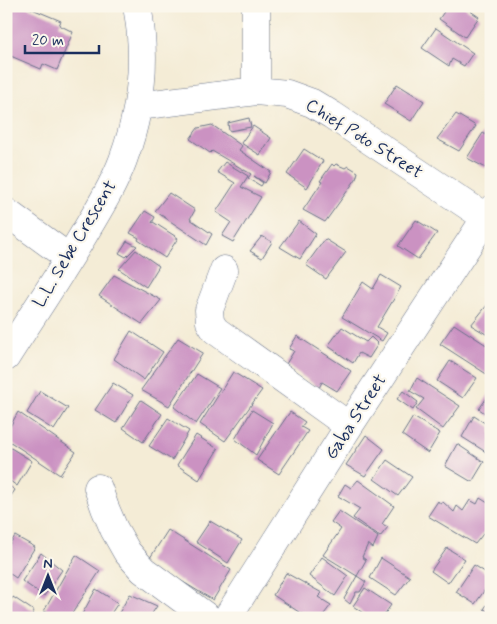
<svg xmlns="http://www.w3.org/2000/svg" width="497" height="624" font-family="Mynerve,sans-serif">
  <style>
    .building { fill: #cb92c2 }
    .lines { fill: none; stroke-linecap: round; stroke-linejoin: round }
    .minor-casing { stroke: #677188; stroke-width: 29 }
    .minor { stroke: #fff; stroke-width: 28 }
    .labels { text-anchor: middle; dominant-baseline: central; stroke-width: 4.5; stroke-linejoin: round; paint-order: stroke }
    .street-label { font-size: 18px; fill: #1b2f5e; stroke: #fbf7ec }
  </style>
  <rect width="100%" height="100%" fill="#fbf7ec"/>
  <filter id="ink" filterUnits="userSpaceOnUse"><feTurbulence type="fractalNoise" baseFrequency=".02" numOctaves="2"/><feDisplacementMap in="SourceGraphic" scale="10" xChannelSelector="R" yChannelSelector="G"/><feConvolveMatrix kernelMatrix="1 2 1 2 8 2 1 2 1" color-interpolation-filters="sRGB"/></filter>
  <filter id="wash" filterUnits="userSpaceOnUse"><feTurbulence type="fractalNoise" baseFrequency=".0096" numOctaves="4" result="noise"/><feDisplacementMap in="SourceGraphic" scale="20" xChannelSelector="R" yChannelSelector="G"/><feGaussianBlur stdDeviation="1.12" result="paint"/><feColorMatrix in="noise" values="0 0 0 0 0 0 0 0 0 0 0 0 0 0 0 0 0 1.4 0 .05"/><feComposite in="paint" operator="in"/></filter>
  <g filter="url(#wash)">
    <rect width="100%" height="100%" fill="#f4ecd6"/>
    <g id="blocks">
      <path class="building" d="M6,6H25L61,21L59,25L73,32L57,70L43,64L41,69L6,54Z
        M448,6H463L479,17L465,37L439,19Z
        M436,28L473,53L464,66L452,59L449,66L422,48Z
        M397,84L424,101L411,121L384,104Z
        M456,114L476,126L459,151L437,139Z
        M249,118L251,127L229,131L228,123Z
        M212,125L242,146L239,150L271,172L265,183L254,176L263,183L261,186L248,178L251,174L212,151L210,153L190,139L198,128Z
        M253,126L271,138L260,155L241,143Z
        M483,133L491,138V161L486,168L467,158Z
        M304,149L323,161L307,188L287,174Z
        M225,162L248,176L241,187L261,197L233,242L222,236L231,222L216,212L235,183L217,172Z
        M332,164L334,166L336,164L345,168L348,166L358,172L356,179L325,222L303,210L322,182L320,181Z
        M169,193L195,210L190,219L212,234L206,245L155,211Z
        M145,211L155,217L152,223L153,222L178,238L165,258L138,240L139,238L130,233Z
        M416,220L437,233L418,259L398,246Z
        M299,221L316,234L300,259L280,247Z
        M262,236L272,242L262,258L250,251Z
        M325,239L346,252L326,279L306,265Z
        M127,241L137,246L126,257L119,253Z
        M136,250L159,266L146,287L119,269Z
        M114,275L161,300L142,324L99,296Z
        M381,275L401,287L377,327L387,333L382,341L342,317L363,282L373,289Z
        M488,304L491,307V337L471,325Z
        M454,324L491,348V371L488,375L440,344Z
        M342,327L366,342L371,337L378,344L369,358L359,353L353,363L328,346Z
        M131,331L163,352L144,380L114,359Z
        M297,336L351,371L337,391L322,382L319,388L286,364L294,351L289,349Z
        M178,338L203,353L169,406L141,390Z
        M450,361L477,378L463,398L437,381Z
        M233,372L262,390L225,441L200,424Z
        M197,374L220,388L196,424L174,407Z
        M417,378L460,406L443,429L416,409L424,399L410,391Z
        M113,383L133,395L116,423L95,410Z
        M40,391L68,408L54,430L27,413Z
        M403,391L418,402L413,410L397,399Z
        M491,392V417L479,409Z
        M141,400L162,414L143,442L123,428Z
        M252,410L273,423L256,455L235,439Z
        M18,412L76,452L60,475L6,439V434Z
        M290,412L305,422L301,427L308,431L279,474L257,460Z
        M474,416L491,427V451L489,454L462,437Z
        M413,417L440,433L428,453L402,435Z
        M168,418L189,431L172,460L149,446Z
        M196,435L218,449L199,480L177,465Z
        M366,435L384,449L365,476L346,465Z
        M457,444L484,462L472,482L445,466Z
        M6,445L32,461L17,486L6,478Z
        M387,460L412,477L398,496L374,479Z
        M358,480L394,506L382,524L388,527L380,537L353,518L360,509L338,496L345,484L351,488Z
        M6,484L15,490L6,503Z
        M480,498L488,503L489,501L491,502V524L475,544L428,516L438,501L440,504L443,502L454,512L457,506L463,511L470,500L477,504Z
        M339,511L378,537L373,548L368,544L362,557L366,560L357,576L323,555L341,529L331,522Z
        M210,521L242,540L228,563L196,542Z
        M168,530L231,570L213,600L148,561Z
        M15,536L35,547L16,578L6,571V549Z
        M447,548L465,559L448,583L431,571Z
        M41,553L62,570L44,596L22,581Z
        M76,555L100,571L69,618H59L44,611Z
        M322,557L348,576L335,596L309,576Z
        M381,558L410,577L396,595L370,578Z
        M474,565L491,576V581L475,604L456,592Z
        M286,573L322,593L318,597L331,605L321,618H308L273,595Z
        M357,576L366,582L360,592H356L350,604L344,599Z
        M365,588L391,605L382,618H370L353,606Z
        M96,589L118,603L108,618H80Z
        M130,594L157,606L149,618H116Z
        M13,597L34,611L30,618H6V607Z
        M491,599V613L484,609Z"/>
    </g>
  </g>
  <g filter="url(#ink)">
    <use href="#blocks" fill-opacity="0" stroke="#677188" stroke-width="1"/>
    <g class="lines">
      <g class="minor-casing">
        <path id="minor" d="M256,91V6
          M138,106L256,91L287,94L312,103L332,115L491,221
          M6,212L69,258
          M224,270L209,310L210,322L215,330L349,426
          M6,357C32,316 59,276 84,234C98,210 113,187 123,160C141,111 147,58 137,6
          M98,488L105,508L114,529L127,552L143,570L208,618
          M227,618L349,426L491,210"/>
      </g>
      <use href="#minor" class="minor"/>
    </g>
  </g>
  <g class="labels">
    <g class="street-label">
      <text transform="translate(364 139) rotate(32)">Chief Poto Street</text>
      <text transform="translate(75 244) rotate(-59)">L.L. Sebe Crescent</text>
      <text transform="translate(356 417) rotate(-57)">Gaba Street</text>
    </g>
  </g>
  <rect width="497" height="624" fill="none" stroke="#fbf7ec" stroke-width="25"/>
  <g transform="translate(48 576)" stroke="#fbf7ec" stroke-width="4" paint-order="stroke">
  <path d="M0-4L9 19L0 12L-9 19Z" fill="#1b2f5e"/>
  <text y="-8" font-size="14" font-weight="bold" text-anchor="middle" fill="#1b2f5e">N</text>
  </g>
  <path d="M25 45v8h74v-8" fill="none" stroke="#1b2f5e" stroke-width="2.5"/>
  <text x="32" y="45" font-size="15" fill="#1b2f5e" stroke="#fbf7ec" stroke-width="4" paint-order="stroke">20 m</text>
</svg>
